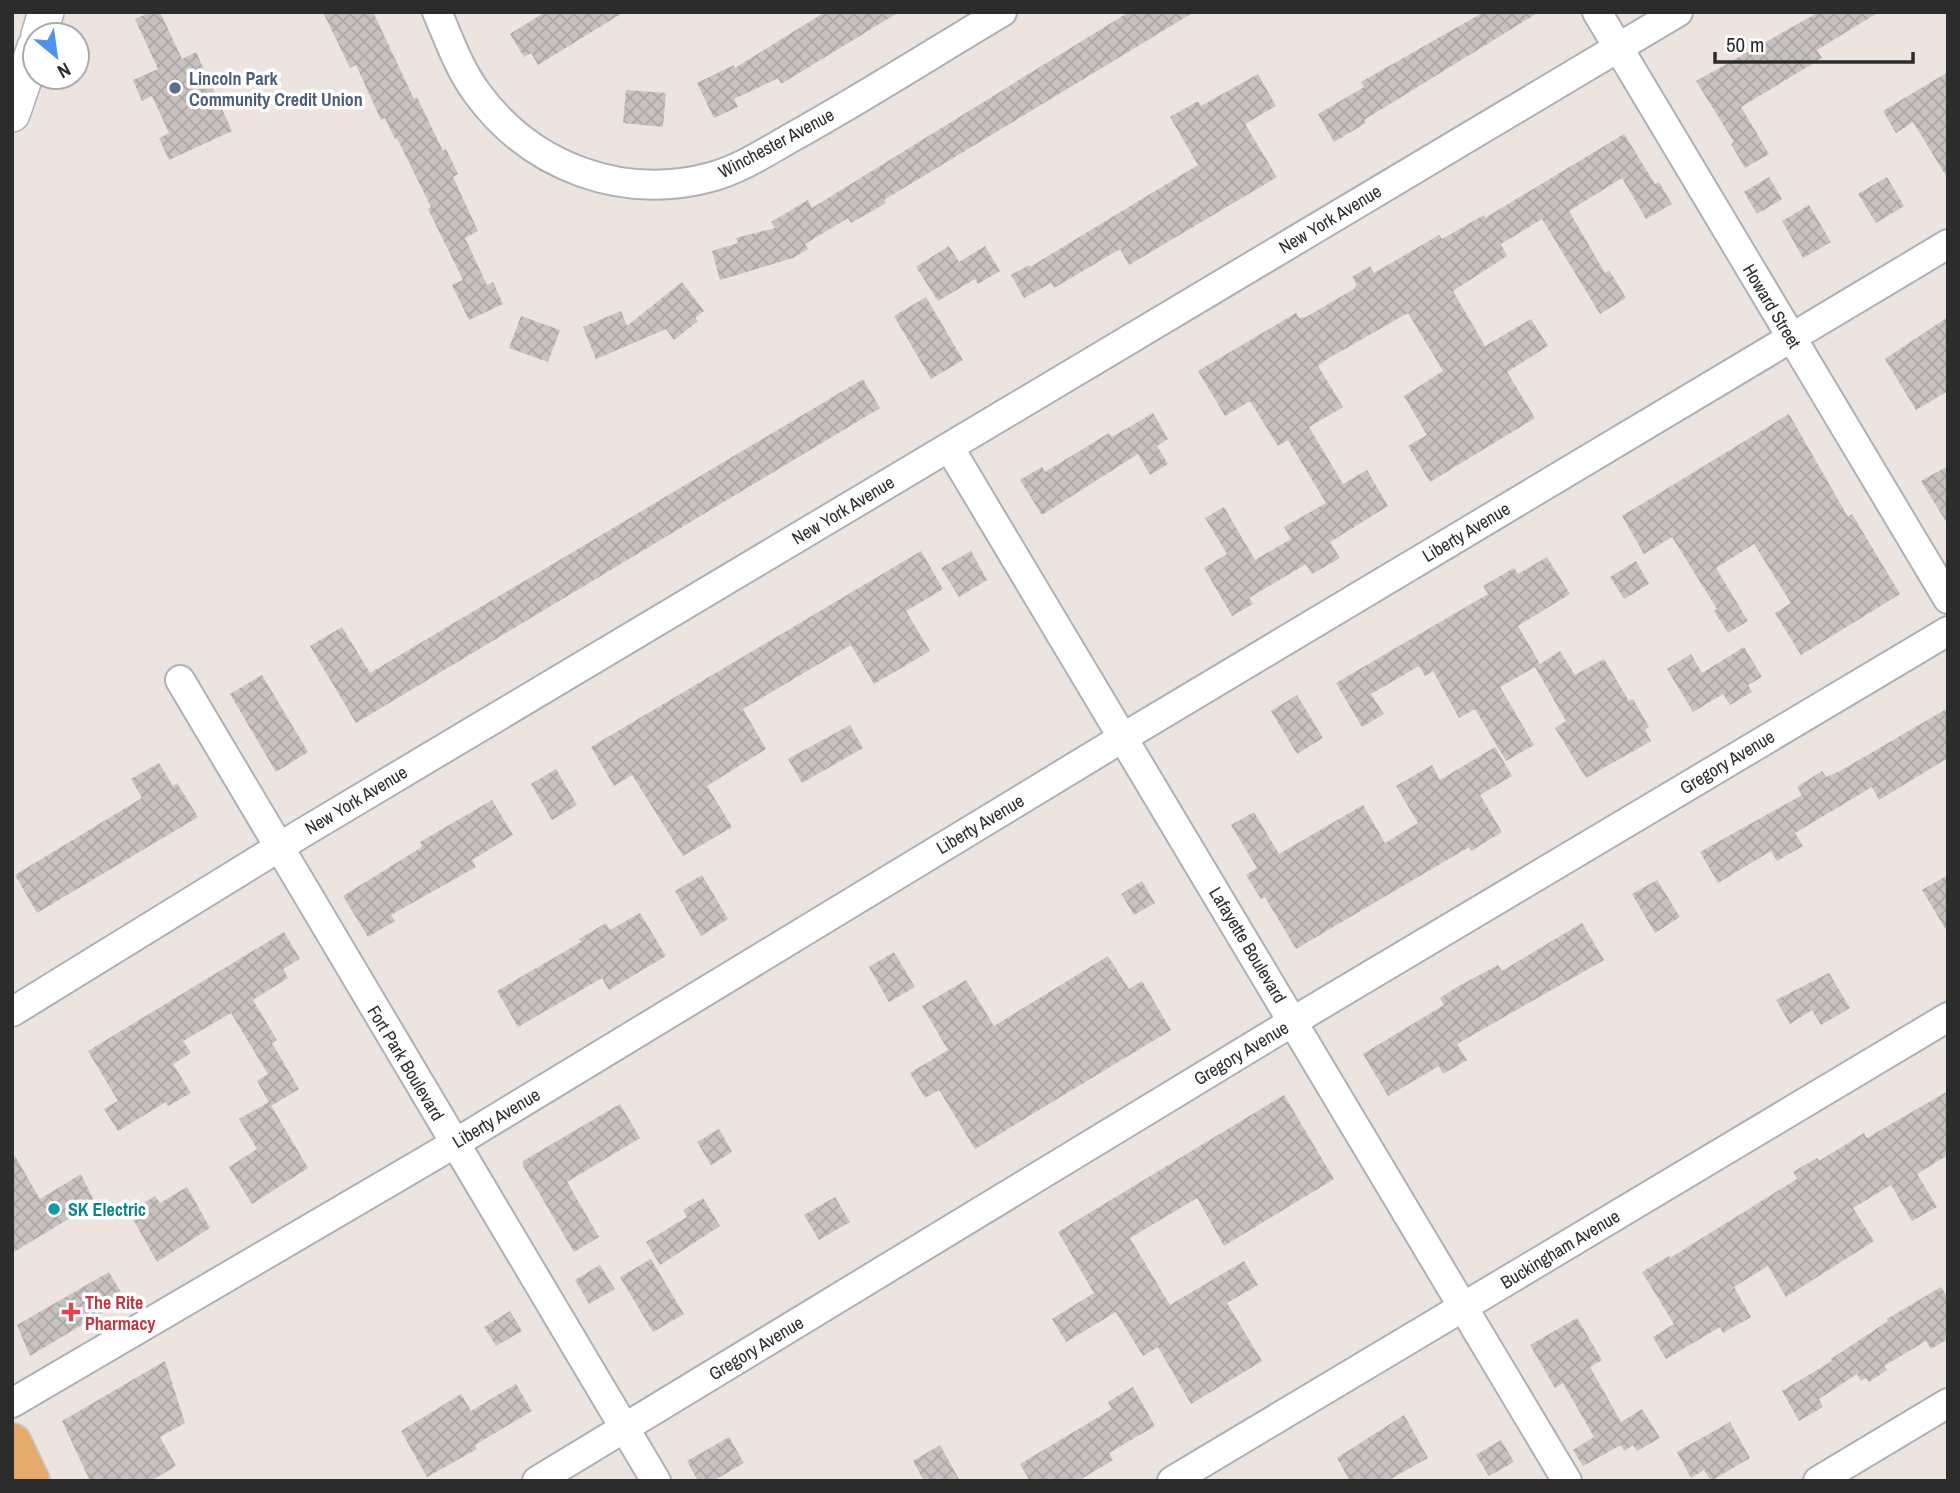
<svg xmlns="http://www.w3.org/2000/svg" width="1960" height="1493" font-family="'Archivo Narrow',sans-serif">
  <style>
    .building { fill: url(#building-cross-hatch) }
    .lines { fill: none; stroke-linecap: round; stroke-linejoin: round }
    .minor-casing { stroke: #acb1b7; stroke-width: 32 }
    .tertiary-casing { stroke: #acb1b7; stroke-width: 38 }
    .primary-casing { stroke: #c4c4c4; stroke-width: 42 }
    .minor { stroke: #fff; stroke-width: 28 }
    .tertiary { stroke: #fff; stroke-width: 35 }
    .primary { stroke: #e6ab6b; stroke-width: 38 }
    .service-dot { fill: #5c6f8a; stroke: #fff; stroke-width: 2.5 }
    .culture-dot { fill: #0f9aa8; stroke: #fff; stroke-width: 2.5 }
    .health-dot { fill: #e0444e; stroke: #fff; stroke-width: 2.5 }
    .labels { text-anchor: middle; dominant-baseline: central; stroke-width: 7; stroke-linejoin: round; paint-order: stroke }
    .service-label { font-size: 18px; font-weight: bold; fill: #4e5e75; stroke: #fff; text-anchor: start }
    .street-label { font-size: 18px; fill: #2c2c2c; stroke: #fff }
    .culture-label { font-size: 18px; font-weight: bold; fill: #0d838f; stroke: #fff; text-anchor: start }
    .health-label { font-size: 18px; font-weight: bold; fill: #be3a42; stroke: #fff; text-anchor: start }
  </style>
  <defs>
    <pattern id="building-cross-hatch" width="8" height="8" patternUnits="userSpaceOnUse" patternTransform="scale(1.75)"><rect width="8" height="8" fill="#c8c1bf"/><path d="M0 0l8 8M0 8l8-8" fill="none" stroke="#aca6a4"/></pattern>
  </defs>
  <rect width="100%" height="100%" fill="#ede4e0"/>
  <path class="building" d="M151,12H160L182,59L196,52L232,131L169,160L159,138L169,133L152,96L142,101L133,80L158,69L135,19Z
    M323,12H373L414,99L417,97L443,151L446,149L458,174L453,177L478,231L465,238L487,285L493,282L503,304L469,320L452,285L463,280L428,209L431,207L397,138L395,139L385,118L381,120L356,65L350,68Z
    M545,12H624L538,65L531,53L524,57L510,34Z
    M825,12H899L781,84L778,78L734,99L738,107L714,118L697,83L734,65L735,68Z
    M1129,12H1194L884,200L886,203L851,223L848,218L805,244L808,249L793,258L720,280L712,251L738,243L736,238L775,228L771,222L808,200L812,208Z
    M1484,12H1539L1364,120L1366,123L1334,142L1318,114L1364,87L1361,82Z
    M1819,12H1879L1817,50L1822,58L1741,107L1769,154L1745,168L1731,144L1734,142L1696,81Z
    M1948,72V179L1913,122L1896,133L1883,111Z
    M1258,74L1276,106L1245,124L1277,177L1129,265L1120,249L1054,288L1051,283L1024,298L1011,275L1029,265L1030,267L1198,165L1170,117L1198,101L1201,106Z
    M626,90L666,93L663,127L623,123Z
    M1624,134L1655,184L1659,182L1672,204L1646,219L1622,178L1569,211L1605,273L1609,270L1626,298L1600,314L1542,219L1501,244L1507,256L1453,291L1485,346L1531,319L1548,346L1507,372L1535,418L1430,482L1408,446L1427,435L1404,396L1443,371L1408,313L1329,358L1318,366L1343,407L1309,427L1343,484L1367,470L1388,506L1330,542L1340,558L1312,574L1306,564L1249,598L1253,604L1232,616L1204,568L1227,554L1205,518L1224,507L1255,560L1291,539L1284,527L1326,503L1288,440L1278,446L1250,401L1225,416L1198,371L1296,313L1299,318L1306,317L1354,289L1357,284L1352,277L1370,266L1374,273L1439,235L1442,239L1484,215L1485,218Z
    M1769,177L1782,199L1757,214L1744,192Z
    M1887,177L1904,206L1876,223L1858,194Z
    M1809,205L1831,242L1803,258L1782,221Z
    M949,246L959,262L985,246L1000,271L978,284L975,279L938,301L916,267Z
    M682,282L704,311L695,318L698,321L674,340L666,329L596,359L583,327L621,311L627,326Z
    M926,297L963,360L931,379L894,316Z
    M521,316L560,330L548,362L509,348Z
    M1948,317V391L1916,410L1885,359Z
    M863,379L880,408L356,723L310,646L342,627L370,673Z
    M1153,413L1168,439L1157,446L1168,464L1150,475L1138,454L1042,515L1020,480L1042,467L1045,472L1109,433L1112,437Z
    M1789,414L1848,517L1852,514L1900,594L1801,655L1775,613L1791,603L1754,544L1716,568L1748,621L1728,633L1714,611L1717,609L1672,537L1644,554L1622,516Z
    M1948,466V525L1921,481Z
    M921,551L943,589L906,611L930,651L874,684L851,645L743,709L766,749L707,786L732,827L683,856L632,775L614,786L591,747Z
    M971,551L987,580L959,597L941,568Z
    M1547,557L1570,594L1518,626L1540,664L1560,651L1575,675L1604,659L1629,701L1633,699L1649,727L1645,730L1651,741L1586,778L1555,728L1566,721L1535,667L1500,687L1534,745L1506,761L1475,709L1459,718L1433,671L1425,676L1419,666L1371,694L1384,714L1362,727L1336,683L1488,594L1483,586L1514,568L1518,574Z
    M1636,561L1649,584L1624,599L1610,577Z
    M1744,647L1762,677L1748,685L1752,692L1730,705L1723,694L1693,712L1667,669L1691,654L1702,673Z
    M262,675L308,752L276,772L230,694Z
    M1297,695L1323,738L1297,754L1271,711Z
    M1948,708V758L1879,800L1872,787L1795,833L1803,846L1777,861L1771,851L1718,883L1700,852L1802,795L1797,787L1822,771L1826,777L1840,771Z
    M850,725L863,748L802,783L788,759Z
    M1495,747L1512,776L1480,795L1502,832L1471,851L1469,847L1296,949L1265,897L1261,899L1246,875L1257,868L1231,825L1254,812L1279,854L1363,805L1385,843L1418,823L1396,786L1432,765L1440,780Z
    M159,763L173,786L177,783L198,817L37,913L15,875L142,798L131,779Z
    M556,769L577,805L552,820L531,784Z
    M492,800L513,835L472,860L476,867L391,915L395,921L368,937L343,896L422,847L420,842Z
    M702,875L728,919L701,936L675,891Z
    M1948,875V933L1922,890Z
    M1657,880L1680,917L1655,933L1632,894Z
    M1142,881L1155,903L1134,915L1121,894Z
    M640,913L666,956L609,990L602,978L518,1027L497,991L581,942L579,939L606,923L610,930Z
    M1582,923L1604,960L1457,1044L1467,1060L1443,1074L1439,1066L1388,1096L1363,1054L1444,1005L1440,998L1457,987L1498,965L1502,971Z
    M284,932L300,959L283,969L288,978L253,1000L277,1040L272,1043L299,1089L271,1106L257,1081L268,1074L231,1013L183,1041L191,1053L173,1064L191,1093L168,1106L166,1102L118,1131L104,1109L118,1101L88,1051Z
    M894,952L915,987L889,1002L869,967Z
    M1108,956L1129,989L1142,981L1171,1030L975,1149L939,1090L925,1098L910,1073L948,1050L922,1006L966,980L994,1026Z
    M1829,973L1850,1008L1821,1025L1812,1010L1790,1024L1776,1000Z
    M1948,1091V1155L1917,1174L1937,1207L1912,1221L1891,1185L1853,1208L1874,1241L1786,1297L1768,1266L1734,1287L1751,1317L1723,1333L1720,1327L1666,1359L1653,1337L1674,1324L1642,1272L1669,1256L1670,1258L1797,1179L1793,1172L1817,1158L1819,1161L1864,1133L1867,1138Z
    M1284,1095L1334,1179L1224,1246L1197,1198L1130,1238L1170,1305L1244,1261L1258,1285L1227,1303L1262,1361L1191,1404L1158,1347L1143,1356L1116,1312L1066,1342L1052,1319L1094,1293L1058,1232Z
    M269,1102L308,1168L252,1204L229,1167L257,1149L239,1119Z
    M620,1104L640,1138L567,1182L599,1237L574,1252L523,1166V1161Z
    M719,1129L732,1152L711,1165L697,1142Z
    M12,1151L40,1199L81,1174L95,1203L12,1253Z
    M187,1187L210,1228L157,1262L129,1212L155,1196L160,1203Z
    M835,1197L850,1222L819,1240L804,1215Z
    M703,1198L720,1226L660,1265L646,1242L687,1217L683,1210Z
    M651,1259L684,1314L653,1332L620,1277Z
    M600,1265L615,1289L589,1304L575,1280Z
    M109,1272L125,1299L30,1356L17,1325Z
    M1941,1287L1948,1298V1339L1931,1349L1926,1341L1884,1366L1887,1370L1869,1382L1866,1378L1861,1381L1857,1374L1819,1399L1823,1407L1799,1421L1782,1391L1832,1361L1831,1359L1888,1321L1887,1319Z
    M510,1311L522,1331L496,1346L484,1327Z
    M1577,1318L1602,1360L1590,1367L1621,1422L1642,1409L1660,1438L1637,1451L1633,1445L1624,1451L1621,1445L1583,1466L1573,1450L1594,1437L1563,1383L1555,1388L1530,1345Z
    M165,1361L185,1423L160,1437L176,1466L151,1481H90L62,1421Z
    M516,1384L532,1411L475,1445L477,1449L427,1477L401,1431L461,1394L471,1411Z
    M1133,1387L1155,1426L1109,1453L1113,1460L1078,1481H1030L1020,1464L1112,1409L1108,1402Z
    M1404,1415L1428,1458L1387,1481H1350L1337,1458Z
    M1730,1422L1750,1458L1711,1481L1704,1470L1691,1478L1677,1452Z
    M729,1437L744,1463L713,1481H698L687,1461Z
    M1501,1440L1514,1462L1489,1476L1476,1455Z
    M940,1445L960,1481H924L913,1461Z"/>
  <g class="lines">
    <g class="minor-casing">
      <path id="minor" d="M437,12C449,39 459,69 477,93C531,167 622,201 711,177C741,169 769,150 796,135C866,96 933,53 1002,12
        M1597,12L1948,599
        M949,447L1567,1481
        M180,680L656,1481
        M12,1012L299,835L1678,12
        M12,1403L454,1144L1124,737L1948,244
        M537,1481L1312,1010L1948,631
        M1172,1481L1948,1017
        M1818,1481L1948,1403"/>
    </g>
    <g class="tertiary-casing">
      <path id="tertiary" d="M39,35L46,12
        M12,114L35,47"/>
    </g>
    <g class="primary-casing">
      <path id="primary" d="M12,1443L30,1481"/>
    </g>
    <use href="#minor" class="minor"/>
    <use href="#tertiary" class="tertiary"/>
    <use href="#primary" class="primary"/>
  </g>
  <circle class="service-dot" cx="175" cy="88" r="7"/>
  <circle class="culture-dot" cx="54" cy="1209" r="7"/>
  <path class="health-dot" d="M67.5 1301.5h7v7h7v7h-7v7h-7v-7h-7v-7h7z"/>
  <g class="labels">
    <g class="service-label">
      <text x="189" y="78">Lincoln Park<tspan x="189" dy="21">Community Credit Union</tspan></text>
    </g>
    <g class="street-label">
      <text transform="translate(776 143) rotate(-28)">Winchester Avenue</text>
      <text transform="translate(1330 219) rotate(-31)">New York Avenue</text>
      <text transform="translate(1772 306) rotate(59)">Howard Street</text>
      <text transform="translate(843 510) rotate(-31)">New York Avenue</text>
      <text transform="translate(1466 532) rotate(-31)">Liberty Avenue</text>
      <text transform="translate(1727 762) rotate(-31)">Gregory Avenue</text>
      <text transform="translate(356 800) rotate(-31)">New York Avenue</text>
      <text transform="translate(980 824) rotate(-31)">Liberty Avenue</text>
      <text transform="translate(1248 945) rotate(59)">Lafayette Boulevard</text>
      <text transform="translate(1241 1053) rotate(-31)">Gregory Avenue</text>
      <text transform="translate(406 1063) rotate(59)">Fort Park Boulevard</text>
      <text transform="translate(496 1118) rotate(-31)">Liberty Avenue</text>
      <text transform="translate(1560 1249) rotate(-31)">Buckingham Avenue</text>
      <text transform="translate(756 1348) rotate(-31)">Gregory Avenue</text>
    </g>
    <g class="culture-label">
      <text x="68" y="1209">SK Electric</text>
    </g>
    <g class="health-label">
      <text x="85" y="1302">The Rite<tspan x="85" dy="21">Pharmacy</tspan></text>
    </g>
  </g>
  <rect width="1960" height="1493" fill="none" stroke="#2c2c2c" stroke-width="28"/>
  <g transform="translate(56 56) rotate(151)"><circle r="33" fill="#ffffff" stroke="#ababab" stroke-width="2"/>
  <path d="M0-5L12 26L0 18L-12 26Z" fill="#4d93ec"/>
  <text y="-10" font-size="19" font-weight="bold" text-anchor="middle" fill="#2c2c2c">N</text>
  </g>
  <path d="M1715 52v10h198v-10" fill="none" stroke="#2c2c2c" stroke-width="3.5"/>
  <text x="1726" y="52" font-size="21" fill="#2c2c2c" stroke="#ffffff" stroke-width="5" paint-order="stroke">50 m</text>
</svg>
